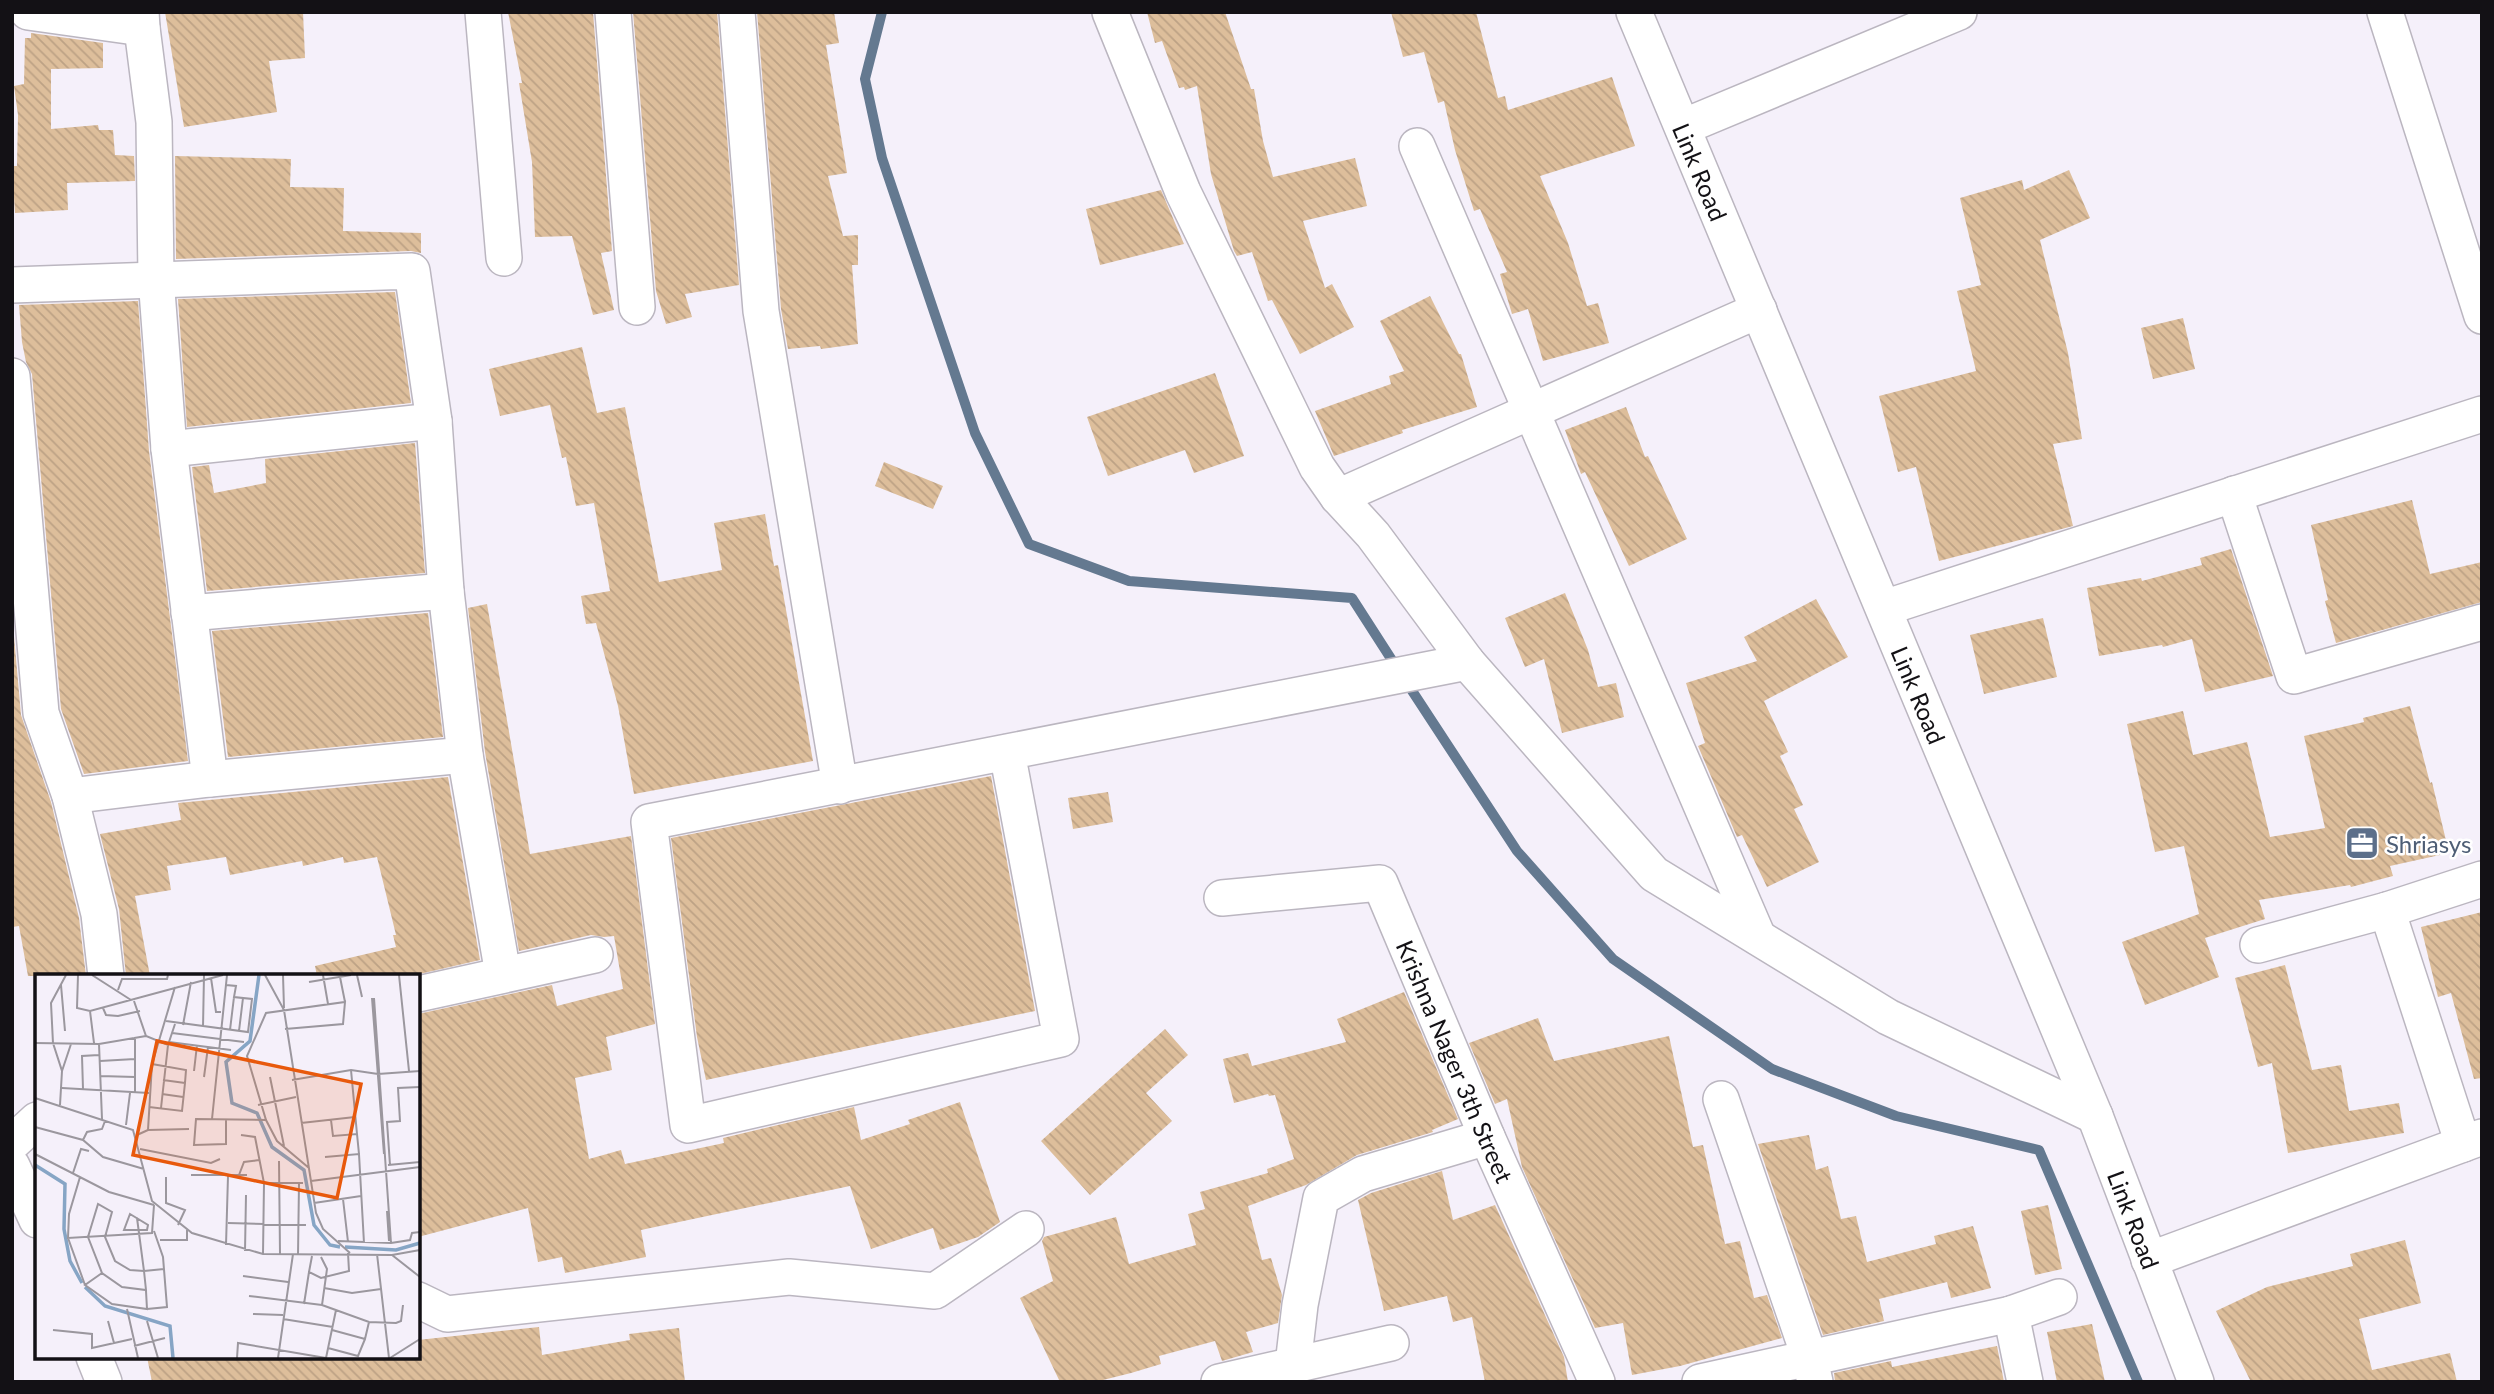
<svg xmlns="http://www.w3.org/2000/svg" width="2494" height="1394" font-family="Lato,sans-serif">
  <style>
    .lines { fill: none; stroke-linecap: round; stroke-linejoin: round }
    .stream { stroke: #647990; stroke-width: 10 }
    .building { fill: url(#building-back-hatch) }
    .minor-casing { stroke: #bbb6c0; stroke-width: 38 }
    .minor { stroke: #fff; stroke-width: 35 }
    .labels { text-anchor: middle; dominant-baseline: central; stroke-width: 5; stroke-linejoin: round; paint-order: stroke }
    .street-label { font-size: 24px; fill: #131115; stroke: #fff }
    .service-label { font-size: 24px; fill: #4e5e75; stroke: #fff; text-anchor: start }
    .inset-river { fill: none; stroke: #86a5c5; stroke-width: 3.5 }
    .inset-road { fill: none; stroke: #9b979e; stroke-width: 2 }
    .view { fill: #e8590c; fill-opacity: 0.15; stroke: #e8590c; stroke-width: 3.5 }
    .inset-edge { fill: none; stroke: #131115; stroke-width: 3.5 }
  </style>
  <defs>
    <pattern id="building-back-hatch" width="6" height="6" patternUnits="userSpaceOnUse" patternTransform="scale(1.75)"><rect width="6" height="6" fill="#ddbe9b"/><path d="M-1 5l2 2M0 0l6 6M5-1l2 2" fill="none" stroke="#bda285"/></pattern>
  </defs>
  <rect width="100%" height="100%" fill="#f5f0fa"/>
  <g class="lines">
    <path class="stream" d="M882,12L865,79L882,158L975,433L1029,544L1129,581L1352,598L1397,668
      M1405,680L1517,851L1613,959L1772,1069L1896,1116L2039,1150L2138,1382"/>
  </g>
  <path class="building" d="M165,12H303L305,58L269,61L277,112L184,127Z
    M508,12H593L612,251L601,253L614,310L593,315L572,236L535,237L532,162L519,83H522Z
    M633,12H717L739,285L685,294L692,317L666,324L656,291Z
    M757,12H834L839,43L826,45L847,173L828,176L843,236L858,235V265H852L858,344L821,349L820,346L788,349L781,309Z
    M1147,12H1225L1251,89H1254L1263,141L1273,177L1355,158L1367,206L1303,221L1325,288L1332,284L1354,327L1300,354L1272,300L1268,301L1252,252L1237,256L1234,251L1211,174L1197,86L1185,90L1184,87L1179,88L1162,41L1155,43Z
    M1391,12H1476L1498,98L1505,96L1508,110L1612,77L1635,146L1540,176L1568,243L1587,306L1598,303L1609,343L1543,361L1528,309L1512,314L1500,274L1507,272L1480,209L1474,211L1455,150L1444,101L1438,103L1424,52L1403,57Z
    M31,33L103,43V68L51,69V129L98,125L99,130H113L115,155L134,156L135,181L67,183L68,210L15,213L12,166H17L18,115L14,86L24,84L25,38H31Z
    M175,156L291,159L290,187L344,188L343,231L421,233V253L411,251L176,259Z
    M2069,170L2090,218L2040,240L2068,353L2082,439L2053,444L2073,526L1939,561L1916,467L1898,472L1879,396L1976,371L1957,291L1981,285L1960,198L2022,180L2024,190Z
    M1161,190L1184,244L1100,265L1086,209Z
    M395,292L411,403L187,427L178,299Z
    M1430,296L1459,354H1461L1477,407L1402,430L1403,433L1334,456L1315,411L1391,384L1389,376L1404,371L1380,321Z
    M138,301L149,451L188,761L84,774L61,709L32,374L26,362L22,342L19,305Z
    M2183,318L2195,369L2153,379L2141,328Z
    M582,347L597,413L625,407L659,582L722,570L714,523L765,514L774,566L778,565L813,761L634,794L618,706L596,623L586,624L581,596L610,591L594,503L576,506L566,457L562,458L550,405L500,416L489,369Z
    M1215,373L1244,456L1194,473L1185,450L1108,476L1087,417Z
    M1626,407L1645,457L1648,456L1687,539L1629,566L1585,472L1581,474L1565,430Z
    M415,443L425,573L207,591L192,467L209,465L214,493L266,483L265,459Z
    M884,462L943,486L933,509L875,486Z
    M2412,500L2430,574L2482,562V602L2336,643L2325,601L2328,600L2311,525Z
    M2231,549L2273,676L2205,692L2192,639L2163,647L2162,645L2099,656L2087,588L2141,578L2142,581L2202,565L2200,558Z
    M1565,593L1588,650L1598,687L1616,683L1624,717L1562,733L1544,659L1525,667L1505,618Z
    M1816,599L1848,657L1764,701L1788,752L1780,756L1803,805L1794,809L1819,862L1767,887L1742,835L1737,837L1698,746L1705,743L1686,683L1757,661L1744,637Z
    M487,604L530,854L631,836L655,1024L606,1037L612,1070L575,1078L589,1159L621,1150L625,1164L724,1143L723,1138L854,1107L861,1140L910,1124L908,1120L960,1102L1000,1222L978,1237L940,1250L933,1228L871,1249L850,1186L641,1230L646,1257L565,1273L562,1257L538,1262L528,1208L418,1237V1014L552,985L557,1006L623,989L614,936L604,937L591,935L519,951L485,752L468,608Z
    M428,613L443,737L228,757L212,631Z
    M12,614L21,715L51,802L79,918L86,976H28L19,926L12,927Z
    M2043,618L2057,677L1984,694L1970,635Z
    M2410,706L2430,783L2432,782L2449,853L2390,866L2393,876L2351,887L2350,885L2259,900L2265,919L2205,938L2219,977L2145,1005L2122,942L2199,914L2184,846L2155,852L2127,724L2183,711L2193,755L2247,742L2270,837L2325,828L2304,736L2364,722L2363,718Z
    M991,776L1035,1011L706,1080L697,1037L671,838Z
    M448,777L480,960L411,976H317L315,966L396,947L393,935H396L377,857L344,863L343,857L303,866L302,861L230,875L226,857L167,866L171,890L135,896L150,976H126L119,909L100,834L181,820L178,803Z
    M1108,792L1113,822L1073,829L1068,798Z
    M2482,912V1078L2474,1079L2451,993L2438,997L2421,927Z
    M2285,965L2312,1070L2341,1065L2349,1111L2399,1103L2404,1133L2288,1153L2272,1063L2258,1067L2235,978Z
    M1404,992L1458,1119L1432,1130L1433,1132L1357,1155L1306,1185L1248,1206L1262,1260L1271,1258L1282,1295L1278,1323L1246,1332L1253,1352L1222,1361L1215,1341L1159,1356L1161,1364L1131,1373L1095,1382H1060L1020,1298L1053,1281L1042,1241L1044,1237L1116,1217L1129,1264L1196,1245L1188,1214L1205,1209L1200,1192L1268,1173L1267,1169L1294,1159L1275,1095L1269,1096L1268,1094L1234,1103L1223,1059L1248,1053L1252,1066L1346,1042L1337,1019Z
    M1538,1018L1554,1061L1669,1036L1693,1147L1703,1145L1725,1244L1740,1241L1754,1298L1767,1295L1782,1338L1680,1366L1632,1375L1623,1323L1595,1328L1522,1167L1507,1099L1495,1104L1469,1043Z
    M1165,1029L1188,1055L1146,1093L1172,1121L1090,1195L1041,1141Z
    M1809,1135L1816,1170L1828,1166L1841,1219L1856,1216L1867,1262L1936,1244L1934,1236L1973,1226L1991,1288L1951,1298L1947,1282L1879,1299L1884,1321L1823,1335L1758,1144Z
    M1442,1171L1453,1220L1495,1205L1564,1357L1568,1382H1485L1472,1317L1453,1322L1447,1296L1384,1311L1358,1200L1371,1193Z
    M2048,1205L2062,1269L2035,1275L2021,1211Z
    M2405,1240L2421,1303L2359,1319L2372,1370L2450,1353L2457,1382H2251L2216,1311L2267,1287L2353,1266L2350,1254Z
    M2092,1324L2105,1382H2057L2047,1332Z
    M539,1327L542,1355L630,1340L629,1334L679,1328L685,1382H152L147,1357H418V1340Z
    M1997,1346L2004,1382H1835L1834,1373L1891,1361L1892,1367Z"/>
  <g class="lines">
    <g class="minor-casing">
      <g id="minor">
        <path d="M28,12L142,28L141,12"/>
        <path d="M483,12L504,258"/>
        <path d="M613,12L637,307"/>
        <path d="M737,12L761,311L840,786"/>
        <path d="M1110,12L1183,192L1317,467L1338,497L1373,535L1467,662L1654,874L1888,1017L2095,1116"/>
        <path id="s1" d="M1634,12L2095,1116L2196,1382"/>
        <path d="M2385,12L2482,316"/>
        <path d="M142,28L154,122L156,278L169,449L210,779"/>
        <path d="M1683,127L1959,12"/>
        <path d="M1417,146L1758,937"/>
        <path d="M12,285L412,271L434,421L446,591L465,755L210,779L70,796"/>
        <path d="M12,376L41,713L70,796L99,914L106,976"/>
        <path d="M169,449L434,421"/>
        <path d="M2234,494L2294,676L2482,622"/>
        <path d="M1338,497L1759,310"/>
        <path d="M1884,608L2482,414"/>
        <path d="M189,613L446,591"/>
        <path d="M1007,752L1061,1039L688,1125L649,822L1467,662"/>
        <path d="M465,755L503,974"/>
        <path id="s2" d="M1222,898L1380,883L1487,1137L1597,1382"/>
        <path d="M2387,910L2463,1144"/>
        <path d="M2258,945L2387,910L2482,879"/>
        <path d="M418,994L595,955"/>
        <path d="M1721,1099L1810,1359L1815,1382"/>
        <path d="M12,1143L37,1120"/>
        <path d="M12,1166L37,1220"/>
        <path d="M2149,1260L2482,1137"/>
        <path d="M418,1300L447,1314L789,1277L935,1291L1026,1229"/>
        <path d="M2011,1314L2025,1382"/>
        <path d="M94,1357L104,1382"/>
        <path d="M1293,1365L1300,1305L1321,1198L1363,1174L1487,1137"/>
        <path d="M1219,1382L1391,1343"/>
        <path d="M1700,1382L2011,1314L2059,1297"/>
      </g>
    </g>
    <use href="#minor" class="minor"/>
  </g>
  <defs>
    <g id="office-square" transform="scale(1.75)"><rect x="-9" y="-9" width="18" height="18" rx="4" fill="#5c6f8a" stroke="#fff"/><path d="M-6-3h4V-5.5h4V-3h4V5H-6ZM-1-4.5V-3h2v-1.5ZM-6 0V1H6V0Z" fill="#fff"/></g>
  </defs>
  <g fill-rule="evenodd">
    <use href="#office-square" x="2362" y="843"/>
  </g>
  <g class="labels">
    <g class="street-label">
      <text stroke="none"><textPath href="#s1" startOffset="173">Link Road</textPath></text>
      <text stroke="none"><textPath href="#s1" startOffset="740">Link Road</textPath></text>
      <text stroke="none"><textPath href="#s2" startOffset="352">Krishna Nager 3th Street</textPath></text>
      <text stroke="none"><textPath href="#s1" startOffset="1307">Link Road</textPath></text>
    </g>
    <g class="service-label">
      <text x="2386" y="843">Shriasys</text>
    </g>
  </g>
  <g transform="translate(35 974)">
    <rect width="385" height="385" fill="#f5f0fa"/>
    <path class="inset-river" d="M224,1L215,67L191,88L197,129L222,139L237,173L269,196L279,251L295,271L305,273M0,191L30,210L29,255L35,287L47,309M310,273L361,276L385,269M50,313L70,332L135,352L138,384"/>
    <path class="inset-road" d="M43,1L42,34L55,37L188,1M57,1L96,26M230,1L249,36L281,239L288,255L315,279M248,1L249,34M288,1L293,30M322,1L327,23M364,1L374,97M305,3L310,28M176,4L181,38H186M274,8L316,1M26,11L30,57M83,16L87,5H132L133,1M337,24L349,180M339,24L356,269M99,27L111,62L133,71L140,50M68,34L71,41L83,42L105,37M55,37L59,69M131,47L213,58L217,25L199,23L201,12L191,11M148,51L156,8M168,53L169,1M250,55L308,50L310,28L231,39L212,82L231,146L242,167L274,194M195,56L199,23M204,57L208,24M137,59L209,68M100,63V119M134,68L196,76M0,69L64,70L111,62M64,70L67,145M65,87L100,85M316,96L322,160M27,97L36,70M159,97L162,71M65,102L100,103M169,103L173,73M235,103L249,172M128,106L150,109M257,106L316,96L343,100L385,97M27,114L114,119M48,115L47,82L64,81M127,120L148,123M0,124L98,156L117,227L157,259L228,280L357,281L385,303M25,131L27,97L18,69L16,29L31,1M223,131L261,123M114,133L147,137L150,109L151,96L117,90M126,134L133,71M177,145L192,1M191,146V170L159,171L161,145L231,146M296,146L298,162L322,160L324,180M266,149L320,143M91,151L95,119M0,153L48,166L68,183L109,195M113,156L154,155M102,161L113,156L117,90L140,13M206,161L220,163L229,209L228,280M48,166L52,158L67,155L70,147M105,175L176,189L185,185M0,180L74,218L119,231M290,183L324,180L329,269M244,187L245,280M353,191L385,188M355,191L352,148L365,147L363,114L385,113M38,199L46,175L54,177M156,201H212M204,201L209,188L224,186M45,203L34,240L33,264L117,259L119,231M131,203V229L150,236L143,251M276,207L385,193M229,209H268M308,225L313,268M279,229L326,222M352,237L354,267M95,240L113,251L112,256H89ZM102,244L109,297L111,316L87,313L67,299L53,263L63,230L77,238L70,263L80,287L95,296L109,297L129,295M193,249L271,251M33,264L50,311M125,266H152V256M303,267L356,269L375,266L377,259L385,258M191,271L193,202M210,277L211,221M342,280L354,384M263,281L264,209M357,281L385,276M277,282L274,298L286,304L314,297L313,279M286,283L292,295L287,331L334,348L361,349L366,347L368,331M67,299L50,311L77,330L112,335L111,317M208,302L253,308M289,314L317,319L346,315M214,322L287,331M269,330L274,298M92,335L103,384M112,335L132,333L128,283L119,257M218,340L248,341M248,345L298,353M73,347L79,369M112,347L123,384M18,356L57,360V374L97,365M297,356L330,365L334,348M99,372L130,364M293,374L323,382L330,365M202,384L203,369L291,384M243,384L258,280M291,384L301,336M355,384L385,365"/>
    <path class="view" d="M122,67L326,110L302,224L98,181Z"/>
    <rect width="385" height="385" class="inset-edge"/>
  </g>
  <rect width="2494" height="1394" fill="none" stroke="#131115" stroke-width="28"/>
</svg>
